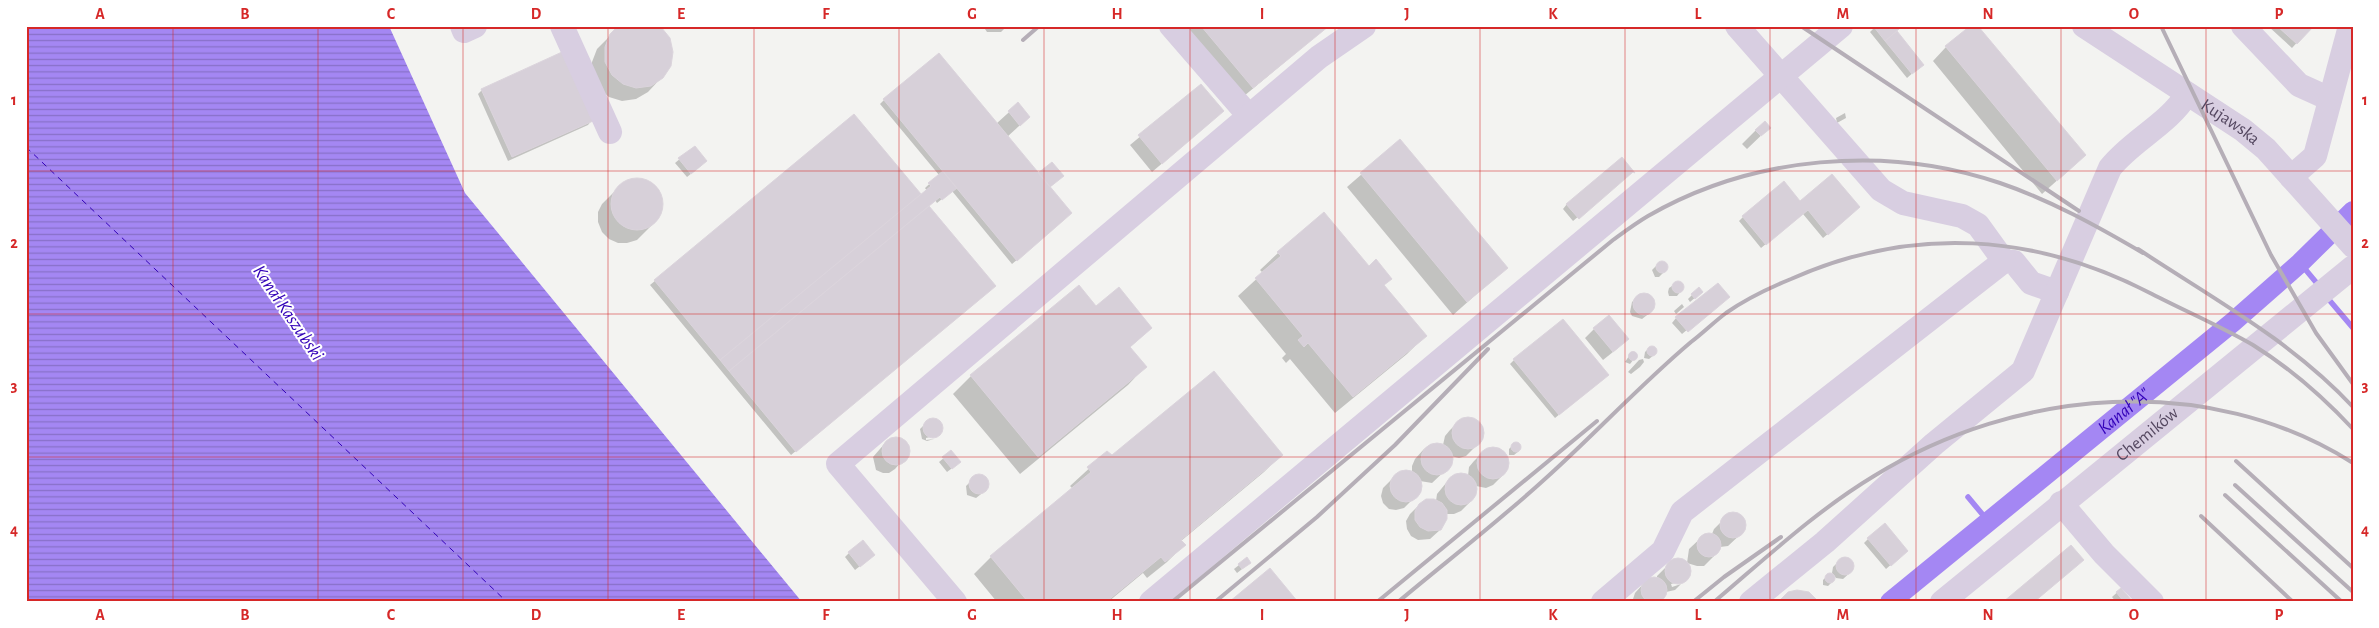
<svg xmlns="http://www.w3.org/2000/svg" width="2379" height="628" font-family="'Alegreya Sans',sans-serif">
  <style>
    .water { fill: url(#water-rules) }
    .shadow { fill: #0003 }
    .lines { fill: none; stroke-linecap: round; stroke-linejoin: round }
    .stream { stroke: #a487f3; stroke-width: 5.5 }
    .canal { stroke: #a487f3; stroke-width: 20 }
    .ferry { stroke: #3302b8; stroke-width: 1; stroke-dasharray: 6 5; stroke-linecap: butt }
    .building { fill: #d7d0d9; stroke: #dbd4dc }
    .minor { stroke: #d8cee1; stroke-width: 24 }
    .rail { stroke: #b5aeb7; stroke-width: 4 }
    .grid { fill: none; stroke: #d62828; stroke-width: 1; stroke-opacity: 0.55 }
    .labels { text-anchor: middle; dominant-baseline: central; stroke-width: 4; stroke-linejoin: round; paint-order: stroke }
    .street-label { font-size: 18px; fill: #544760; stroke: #fff }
    .water-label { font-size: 19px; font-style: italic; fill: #3302b8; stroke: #fff }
    .neatline { fill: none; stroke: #d62828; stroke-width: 2 }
    .grid-label { font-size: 16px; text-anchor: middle; font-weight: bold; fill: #d62828 }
  </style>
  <defs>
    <pattern id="water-rules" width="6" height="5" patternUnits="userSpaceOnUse" patternTransform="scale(1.25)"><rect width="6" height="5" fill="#a487f3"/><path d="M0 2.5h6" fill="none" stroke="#8870c8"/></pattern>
  </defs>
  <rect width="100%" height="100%" fill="#f3f3f1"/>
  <path class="water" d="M26,26H389L465,193L802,602H26Z"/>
  <path class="shadow" d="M620,26L660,28L662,77L648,92L636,99L622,101L609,97L598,88L592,76V62L597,49Z
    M983,26H1007L1001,32H987Z
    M1177,26H1328L1238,101Z
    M1876,26H1895V32L1922,65L1907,78L1870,32Z
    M2268,26H2312L2292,48Z
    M1946,47L2071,168L2042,194L1933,61Z
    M1201,86L1213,120L1152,172L1130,145Z
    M482,90L592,120L588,125L508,161L478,94Z
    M884,100L996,124L1018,104L1029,117L1007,137L1038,175L1062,176L1049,188L1066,218L1012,264L952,191L937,203L935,200L928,206L990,290L791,455L650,285L854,116L920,196L927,191L925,188L939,175L880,104Z
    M1845,113L1846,118L1837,123L1836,118Z
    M1769,128L1747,149L1742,144L1756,130Z
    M1400,141L1506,268L1453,315L1347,187Z
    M694,147L702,165L687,177L675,163Z
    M1628,175L1573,221L1563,209L1567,204Z
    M633,179H643L652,183L659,190L662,200V210L658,219L637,240L627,243H618L609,239L602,232L598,222V212L602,204L617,189L624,183Z
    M1800,202L1854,212L1823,238L1803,214L1761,248L1739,221L1743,217Z
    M1278,253L1368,267L1391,278L1383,286L1425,336L1407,354L1335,413L1290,359L1286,363L1282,358L1286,354L1238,296L1263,273L1260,270Z
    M1660,262L1667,264V269L1659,277H1655L1652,270Z
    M1678,282L1683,287L1681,291L1677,296H1669L1668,292L1669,288Z
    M1079,287L1096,308L1151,328L1129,348L1145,367L1128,385L1020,474L953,394L971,376Z
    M1647,295L1654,302L1651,312L1642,319L1632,316L1630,312L1632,302L1637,297Z
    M1692,295L1697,296L1690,302L1688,299Z
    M1723,300L1682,334L1672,323L1676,318Z
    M1682,304L1684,307L1676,314L1674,311Z
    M1594,329L1618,348L1603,360L1585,338Z
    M1649,348L1655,349L1654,355L1649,359L1644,358L1645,352Z
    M1631,353L1635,354L1634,359L1630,364L1625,362Z
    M1643,359L1644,362L1640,367L1631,374L1628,372L1639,360Z
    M1514,360L1603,379L1555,418L1510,364Z
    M1467,418L1475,420L1481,425L1483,432L1482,440L1466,456L1459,458L1451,456L1448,468L1432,483L1420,481L1419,493L1404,508L1396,510L1389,509L1383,503L1381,496L1383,488L1398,473L1406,470L1412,472V466L1415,459L1424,449L1431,444L1443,445L1445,436L1450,430L1460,420Z
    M934,419L939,421L941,431L938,435L926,438V440L934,439L927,441L922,439L920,429L929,420Z
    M892,438L905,441L908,447V454L895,469L889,473H883L876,470L873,457L886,442Z
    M1513,445H1519V451L1514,455H1509V449Z
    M1491,448H1499L1505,453L1508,460V468L1503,475L1493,485L1486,488L1476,486L1475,494L1471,501L1461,511L1454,514H1446L1440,530L1430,539L1418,540L1411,536L1407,529L1406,521L1410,514L1419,505L1436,501L1437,494L1451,477L1458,474L1468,476L1469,467L1474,461L1484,451Z
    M951,452L955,466L947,472L939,462Z
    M1107,452L1111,457L1281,455L1264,472L1181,541L1184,545L1167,562L1147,578L1143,573L1108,602H997L974,574L991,557L1073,489L1070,486Z
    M977,475L986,478L988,482L985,491L976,498L967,495L966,486Z
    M1729,514H1736L1743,518L1745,525L1743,532L1728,546L1720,547L1719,551L1704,566H1697L1687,563L1689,549L1704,535L1712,534L1714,529Z
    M1868,539L1902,555L1886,569L1864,543Z
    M849,553L869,559L855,570L845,557Z
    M1843,557L1849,558L1853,563V570L1843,579L1836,578L1832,573L1833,567Z
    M1679,559L1686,562L1690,568L1689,575L1682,583V581L1671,584L1672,587L1681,584L1675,590L1666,592L1660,602H1632L1635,593L1644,583L1650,579H1657V576L1672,561Z
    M1250,563L1237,573L1234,569L1239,565Z
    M1827,576H1833V581L1828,586L1823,585V580Z
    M2121,589L2131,602H2116L2112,597Z"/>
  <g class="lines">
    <path class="stream" d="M2300,263L2320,287
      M2325,295L2353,328
      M1968,497L1988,521"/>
    <path class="canal" id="s1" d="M1890,602L2233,322L2300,263L2353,211"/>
    <path class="ferry" d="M26,147L507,602"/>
  </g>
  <path class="building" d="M618,26L661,27L670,38L673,52L671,66L663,78L651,86L636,88L623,84L612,75L605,62V47L610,34Z
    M1201,26H1329L1253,88Z
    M1897,26L1899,29L1885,41L1874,27Z
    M1970,26H1978L2086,155L2057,181L1945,46Z
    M2277,26H2314L2297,44Z
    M1897,31L1924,65L1912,74L1885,41Z
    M562,52L593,121L512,157L481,89Z
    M939,53L1072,213L1017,261L883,99Z
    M1201,84L1224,111L1162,164L1138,135Z
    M1018,102L1030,117L1020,126L1008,111Z
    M854,114L921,194L720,360L654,280Z
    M1765,121L1771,128L1761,136L1755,130Z
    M1400,139L1508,268L1467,302L1360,173Z
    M695,146L707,161L691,174L678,158Z
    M1622,157L1635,173L1633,172L1579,219L1566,204Z
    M1052,162L1064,176L1050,187L1038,173Z
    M943,171L957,188L942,200L940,197L729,371L720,360L931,186L928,183Z
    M1832,174L1860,207L1828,235L1808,210L1766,245L1742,216L1784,181L1800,201Z
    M611 204a26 26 0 1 1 52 0a26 26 0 1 1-52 0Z
    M929,206L996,286L796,452L729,371Z
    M1324,212L1369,266L1376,259L1392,279L1384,285L1427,336L1353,397L1308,343L1304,347L1298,340L1303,336L1255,278L1281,256L1277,252Z
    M1656 267a6 6 0 1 1 12 0a6 6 0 1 1-12 0Z
    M1672 287a6 6 0 1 1 12 0a6 6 0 1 1-12 0Z
    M1718,283L1730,297L1688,332L1675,317Z
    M1079,285L1096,306L1119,287L1152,328L1130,347L1147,367L1038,457L970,375Z
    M1699,287L1703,292L1695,299L1691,294Z
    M1633 304a11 11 0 1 1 22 0a11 11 0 1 1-22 0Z
    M1609,315L1629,339L1613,352L1593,328Z
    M1563,319L1609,375L1559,415L1513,359Z
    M1647 351a5 5 0 1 1 10 0a5 5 0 1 1-10 0Z
    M1628.5 356a4.5 4.5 0 1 1 9 0a4.5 4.5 0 1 1-9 0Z
    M1214,371L1283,455L1181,540L1186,545L1165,562L1161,557L1106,602H1028L990,556L1091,472L1087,467L1107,451L1112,455Z
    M1452 433a16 16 0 1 1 32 0a16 16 0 1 1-32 0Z
    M923 428a10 10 0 1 1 20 0a10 10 0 1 1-20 0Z
    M882 451a14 14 0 1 1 28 0a14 14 0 1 1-28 0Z
    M1511 447a5 5 0 1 1 10 0a5 5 0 1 1-10 0Z
    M1421 459a16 16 0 1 1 32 0a16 16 0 1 1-32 0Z
    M1477 463a16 16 0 1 1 32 0a16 16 0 1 1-32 0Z
    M951,450L961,462L952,469L942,457Z
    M1390 486a16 16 0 1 1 32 0a16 16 0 1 1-32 0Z
    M1445 489a16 16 0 1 1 32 0a16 16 0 1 1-32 0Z
    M969 484a10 10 0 1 1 20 0a10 10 0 1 1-20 0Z
    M1426,499H1434L1442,503L1447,510V519L1441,530L1428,531L1420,527L1415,520V511L1419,504Z
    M1720 525a13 13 0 1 1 26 0a13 13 0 1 1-26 0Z
    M1885,523L1908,551L1891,566L1867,538Z
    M1697 545a12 12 0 1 1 24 0a12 12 0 1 1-24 0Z
    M863,540L875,555L860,567L848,552Z
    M2071,545L2084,560L2034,602H2003Z
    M1836 566a9 9 0 1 1 18 0a9 9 0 1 1-18 0Z
    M1247,557L1251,563L1242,569L1238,564Z
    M1665 571a13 13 0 1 1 26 0a13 13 0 1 1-26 0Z
    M1270,568L1298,602H1229Z
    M1825 578a5 5 0 1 1 10 0a5 5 0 1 1-10 0Z
    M1641 590a13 13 0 1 1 26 0a13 13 0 1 1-26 0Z
    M2121,588L2133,602H2124L2116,592Z
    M1797,590L1809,592L1819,602H1778L1788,592Z"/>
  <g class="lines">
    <g class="minor">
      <path d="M462,26L464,31L475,26"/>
      <path d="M562,26L610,132"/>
      <path d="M1171,26L1249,116"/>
      <path d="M1737,26L1881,190L1903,203L1962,216L1978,225L2004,261L2014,262L2031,283L2057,292"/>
      <path id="s2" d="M2084,26L2243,130L2266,149L2353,246"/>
      <path d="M2243,26L2299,85L2330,99"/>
      <path d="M2291,177L2315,156L2350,26"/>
      <path d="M2061,503L2104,554L2152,602"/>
      <path d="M955,602L838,464L1319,57L1364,26"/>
      <path d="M1151,602L1841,26"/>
      <path d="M1603,602L1663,551L1682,512L2004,261"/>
      <path d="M1751,602L1825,542L1934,444L2023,371L2110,168C2132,140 2168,125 2187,94"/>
      <path id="s3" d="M1942,602L2353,267"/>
    </g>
    <path class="rail" d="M1801,26L2079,211
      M2161,26L2271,255L2316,333L2353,384
      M1023,40L1039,26
      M2138,249C2212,298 2292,341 2353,407
      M2236,461L2353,568
      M2235,485L2353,592
      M2225,495L2342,602
      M2201,516L2293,602
      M1172,602L1613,240C1624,232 1636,223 1648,216C1752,156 1886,144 2000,183C2050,200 2097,226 2143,253
      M1215,602L1317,517L1395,445L1488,349
      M1377,602L1597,421
      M1398,602C1447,561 1499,521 1546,478C1595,434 1640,385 1691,342C1703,333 1714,322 1726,313C1746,299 1769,288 1791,279C1912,225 2035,233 2152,294C2185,311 2220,326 2253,345C2290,368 2323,397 2353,429
      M1693,602L1724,577L1781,537
      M1714,602C1766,558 1816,511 1874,476C2017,388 2208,371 2353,463"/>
  </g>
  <path class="grid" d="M173,26V602M318,26V602M463,26V602M608,26V602M754,26V602M899,26V602M1044,26V602M1190,26V602M1335,26V602M1480,26V602M1625,26V602M1770,26V602M1916,26V602M2061,26V602M2206,26V602M26,171H2353M26,314H2353M26,457H2353"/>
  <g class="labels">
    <g class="street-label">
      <text stroke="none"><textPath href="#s2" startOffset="175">Kujawska</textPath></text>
      <text stroke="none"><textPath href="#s3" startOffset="265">Chemików</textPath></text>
    </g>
    <g class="water-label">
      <text transform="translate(288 313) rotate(56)">Kanał Kaszubski</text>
      <text stroke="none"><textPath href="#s1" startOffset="302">Kanał "A"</textPath></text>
    </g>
  </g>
  <rect width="2379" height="628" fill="none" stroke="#ffffff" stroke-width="55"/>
  <rect x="28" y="28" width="2324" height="572" class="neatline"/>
  <g class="grid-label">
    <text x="100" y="19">A</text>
    <text x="245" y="19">B</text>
    <text x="391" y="19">C</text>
    <text x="536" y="19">D</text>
    <text x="681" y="19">E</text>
    <text x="826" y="19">F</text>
    <text x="972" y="19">G</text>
    <text x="1117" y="19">H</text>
    <text x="1262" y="19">I</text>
    <text x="1407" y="19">J</text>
    <text x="1553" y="19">K</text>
    <text x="1698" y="19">L</text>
    <text x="1843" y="19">M</text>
    <text x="1988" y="19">N</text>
    <text x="2134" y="19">O</text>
    <text x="2279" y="19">P</text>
    <text x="14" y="105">1</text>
    <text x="2365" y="105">1</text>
    <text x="14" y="248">2</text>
    <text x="2365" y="248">2</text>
    <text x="14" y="391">3</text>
    <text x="2365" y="391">3</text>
    <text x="14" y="535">4</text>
    <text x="2365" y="535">4</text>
    <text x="100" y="620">A</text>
    <text x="245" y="620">B</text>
    <text x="391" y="620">C</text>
    <text x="536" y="620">D</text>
    <text x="681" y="620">E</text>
    <text x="826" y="620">F</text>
    <text x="972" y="620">G</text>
    <text x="1117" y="620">H</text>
    <text x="1262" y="620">I</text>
    <text x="1407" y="620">J</text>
    <text x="1553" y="620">K</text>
    <text x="1698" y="620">L</text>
    <text x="1843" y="620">M</text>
    <text x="1988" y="620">N</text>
    <text x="2134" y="620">O</text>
    <text x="2279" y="620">P</text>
  </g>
</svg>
